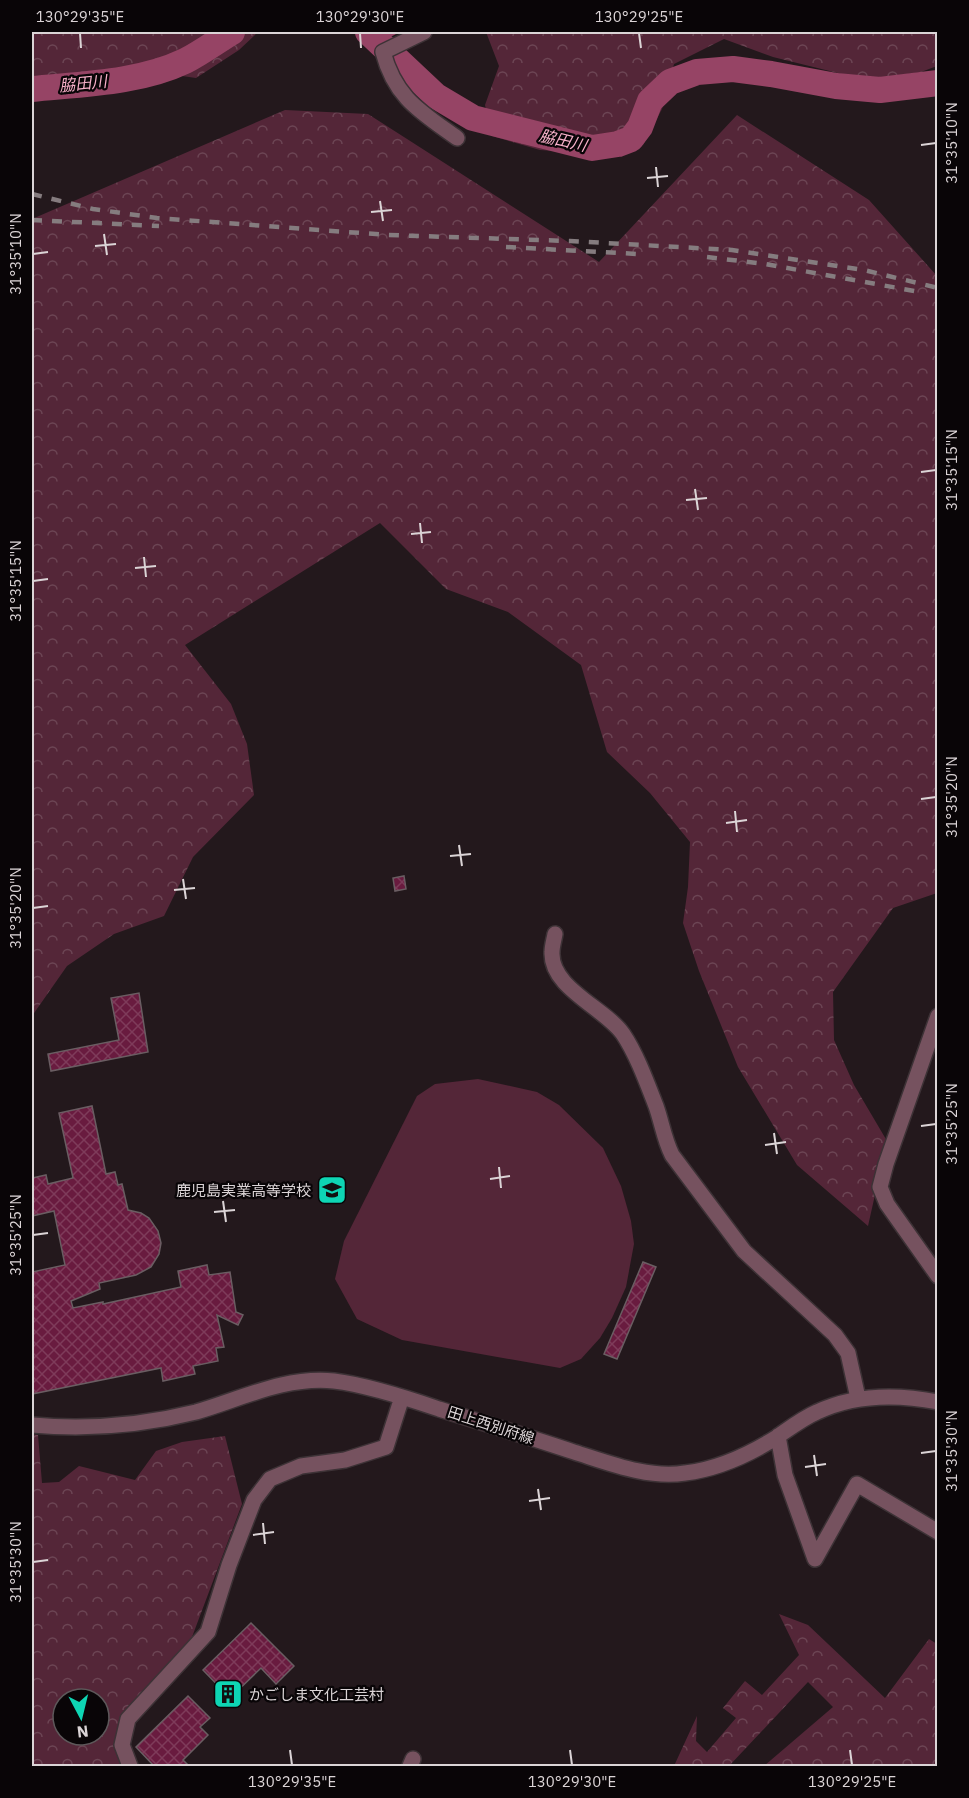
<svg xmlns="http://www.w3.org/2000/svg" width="969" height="1798" font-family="'IBM Plex Sans','Noto Sans JP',sans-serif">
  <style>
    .forest { fill: url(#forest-crowns); fill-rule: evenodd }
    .pitch { fill: #542638 }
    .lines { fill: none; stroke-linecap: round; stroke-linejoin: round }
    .stream { stroke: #964465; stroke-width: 4.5 }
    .river { stroke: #964465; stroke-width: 26 }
    .building { fill: url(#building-cross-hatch); stroke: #6a5d62; stroke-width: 1.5 }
    .minor-casing { stroke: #3d3236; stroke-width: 18 }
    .minor { stroke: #76525f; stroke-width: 15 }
    .rail { stroke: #857c7f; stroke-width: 4.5; stroke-dasharray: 10 10; stroke-linecap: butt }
    .ticks { fill: none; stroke: #dbd4d6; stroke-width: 2 }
    .labels { text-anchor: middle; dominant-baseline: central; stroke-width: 4.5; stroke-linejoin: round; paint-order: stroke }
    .poi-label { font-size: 15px; fill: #dbd4d6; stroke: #090507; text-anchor: end }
    .street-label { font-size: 15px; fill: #dbd4d6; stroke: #090507 }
    .water-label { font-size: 16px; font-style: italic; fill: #f7b0c9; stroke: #090507 }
    .neatline { fill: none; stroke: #dbd4d6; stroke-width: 2 }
    .ticks-label { font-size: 15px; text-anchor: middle; fill: #dbd4d6 }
  </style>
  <defs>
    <pattern id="forest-crowns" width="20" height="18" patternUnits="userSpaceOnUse" patternTransform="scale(1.5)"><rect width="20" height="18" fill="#542638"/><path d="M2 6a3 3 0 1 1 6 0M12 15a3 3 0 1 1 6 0" fill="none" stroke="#6c4554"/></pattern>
    <pattern id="building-cross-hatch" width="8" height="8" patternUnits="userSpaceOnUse" patternTransform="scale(1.5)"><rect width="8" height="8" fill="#691b3f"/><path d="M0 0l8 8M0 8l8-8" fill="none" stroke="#7e3b5a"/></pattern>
  </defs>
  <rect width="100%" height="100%" fill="#23181c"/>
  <path class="forest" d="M32,32H258L239,50L196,78L141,70L32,82Z
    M486,32H937V66L921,72L866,80L773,57L724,39L674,64L662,109L643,145L612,155L540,150L492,136L485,105L499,66Z
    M285,110L368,114L599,262L737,115L869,200L937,276V893L893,908L833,992L834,1040L854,1085L887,1141L868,1226L797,1165L738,1067L699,971L683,923L688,887L690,842L650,793L607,752L581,665L508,612L446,589L380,523L185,645L231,704L247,744L254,795L193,857L164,916L114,934L67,966L32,1016V219Z
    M32,1434L38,1435L42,1483L59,1482L79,1466L135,1480L156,1451L182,1442L225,1436L242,1504L189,1645L128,1708L117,1746L126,1766H32ZM63,1699H99V1735H63Z
    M779,1614L808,1625L885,1698L929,1639L937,1644V1766H764L833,1707L808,1682L729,1766H674L697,1716L696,1741L707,1752L736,1718L723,1708L745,1681L762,1695L799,1655Z"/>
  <path class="pitch" d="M478,1079L537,1092L559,1105L603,1148L621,1186L631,1221L634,1244L626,1287L612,1318L600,1338L581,1359L560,1368L402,1340L357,1319L335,1279L344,1241L417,1096L435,1084Z"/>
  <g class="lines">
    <path class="stream" d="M378,41L395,32"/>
    <path class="river" d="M368,32L436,96L473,118L592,148L618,144L631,139L640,127L650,101L670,82L697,72L733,69L771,74L836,86L880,90L938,83
      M32,89C82,84 139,83 185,61C201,53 217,41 232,32"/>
  </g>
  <path class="building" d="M404,876L406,889L395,891L393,878Z
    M139,993L148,1052L51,1071L48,1054L119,1040L111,998Z
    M92,1106L106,1174L115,1172L118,1185L122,1184L128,1210L141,1213L149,1218L158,1231L161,1243L159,1254L151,1267L136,1275L99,1283L100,1289L71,1301L73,1308L103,1302V1304L181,1287L178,1271L207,1265L209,1275L230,1272L236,1312L243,1315L238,1325L217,1315L224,1347L216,1348L218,1361L193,1366L195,1374L163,1381L161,1368L32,1394V1272L65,1265L54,1211L32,1216V1178L46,1175L48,1184L73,1178L59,1113Z
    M643,1262L656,1267L617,1359L604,1354Z
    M251,1623L294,1666L276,1684L261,1668L230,1698L203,1670Z
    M188,1696L210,1718L200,1727L208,1735L183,1760L190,1767H155L136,1747Z"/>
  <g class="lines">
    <g class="minor-casing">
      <path id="minor" d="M424,32L383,52C395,98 421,112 457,138
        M555,934C554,940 552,946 552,952C550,988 605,1008 623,1034C637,1055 647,1083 656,1106C662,1123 664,1139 672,1155L744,1251L835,1335L848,1353L858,1398
        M938,1016L886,1164L880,1187L887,1204L938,1276
        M32,1425C89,1430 140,1426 196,1412C241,1399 285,1376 334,1381C367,1385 407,1398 439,1409C484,1423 529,1437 574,1452C609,1463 649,1479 685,1473C718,1469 750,1454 777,1437C790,1428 803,1418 817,1412C855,1394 897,1394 938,1402
        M778,1436L785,1475L815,1559L857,1484L938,1532
        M130,1766L122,1745L128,1719L208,1632L229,1565L254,1500L270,1479L301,1466L345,1460L386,1447L402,1397
        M410,1766L413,1759"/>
    </g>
    <use href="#minor" class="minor"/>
    <path class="rail" d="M32,194L93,209L157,218L388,235L570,241L732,250L864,270L938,288
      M32,220L159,226
      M506,247L638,254
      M707,257L765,264L920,292"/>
  </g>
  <path class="ticks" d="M80,33L81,48M360,33L361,48M639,33L641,48M921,145L936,143M656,167L658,187M647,178L668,176M380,201L383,221M371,212L392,210M104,234L107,255M95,246L116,244M33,254L48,252M921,472L936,470M695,489L698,510M686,500L707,498M420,523L422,543M411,534L431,532M144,557L146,577M135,568L156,566M33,581L48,579M921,799L936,797M735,811L737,832M726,823L747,820M459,845L462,866M450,856L471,854M183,879L186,899M174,890L195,888M33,908L48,906M921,1126L936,1124M774,1133L777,1154M765,1145L786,1142M499,1167L501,1188M490,1179L510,1176M223,1201L226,1222M214,1212L235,1210M33,1235L48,1233M921,1453L936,1451M814,1455L817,1476M805,1467L826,1464M538,1489L541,1510M529,1501L550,1498M263,1523L265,1544M253,1535L274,1532M33,1562L48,1560M290,1750L292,1765M570,1750L572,1765M850,1750L852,1765"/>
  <defs>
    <g id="school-square" transform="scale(1.5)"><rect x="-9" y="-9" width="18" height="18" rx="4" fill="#0ed5b4" stroke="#090507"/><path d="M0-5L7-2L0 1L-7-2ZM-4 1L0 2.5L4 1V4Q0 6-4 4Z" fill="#111"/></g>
    <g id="building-square" transform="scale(1.5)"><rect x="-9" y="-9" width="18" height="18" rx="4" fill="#0ed5b4" stroke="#090507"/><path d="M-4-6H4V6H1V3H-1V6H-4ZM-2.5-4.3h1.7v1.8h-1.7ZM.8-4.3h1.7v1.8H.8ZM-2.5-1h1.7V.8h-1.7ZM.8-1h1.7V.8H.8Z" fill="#111"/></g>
  </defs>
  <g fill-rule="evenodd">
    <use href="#school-square" x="332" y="1190"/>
    <use href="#building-square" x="228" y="1694"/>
  </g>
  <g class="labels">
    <g class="poi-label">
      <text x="311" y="1190">鹿児島実業高等学校</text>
      <text x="249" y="1694" text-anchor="start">かごしま文化工芸村</text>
    </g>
    <g class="street-label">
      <text transform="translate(491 1425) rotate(18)">田上西別府線</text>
    </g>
    <g class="water-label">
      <text transform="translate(83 83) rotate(-6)">脇田川</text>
      <text transform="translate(563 140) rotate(13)">脇田川</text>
    </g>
  </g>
  <rect width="969" height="1798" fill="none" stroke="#090507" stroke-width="66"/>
  <g transform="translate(81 1717) rotate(173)"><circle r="28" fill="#090507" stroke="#5d585a" stroke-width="1.5"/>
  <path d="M0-4.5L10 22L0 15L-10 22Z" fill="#0ed5b4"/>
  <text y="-9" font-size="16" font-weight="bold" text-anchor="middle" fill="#dbd4d6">N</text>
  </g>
  <rect x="33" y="33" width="903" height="1732" class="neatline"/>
  <g class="ticks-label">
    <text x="80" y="22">130°29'35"E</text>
    <text x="360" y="22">130°29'30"E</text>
    <text x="639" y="22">130°29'25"E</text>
    <text transform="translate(952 143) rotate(-90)" y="5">31°35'10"N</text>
    <text transform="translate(16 254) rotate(-90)" y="5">31°35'10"N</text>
    <text transform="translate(952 470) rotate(-90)" y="5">31°35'15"N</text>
    <text transform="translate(16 581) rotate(-90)" y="5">31°35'15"N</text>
    <text transform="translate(952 797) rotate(-90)" y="5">31°35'20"N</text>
    <text transform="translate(16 908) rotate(-90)" y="5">31°35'20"N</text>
    <text transform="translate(952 1124) rotate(-90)" y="5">31°35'25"N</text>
    <text transform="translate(16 1235) rotate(-90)" y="5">31°35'25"N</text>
    <text transform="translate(952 1451) rotate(-90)" y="5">31°35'30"N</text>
    <text transform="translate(16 1562) rotate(-90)" y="5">31°35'30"N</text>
    <text x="292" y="1787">130°29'35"E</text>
    <text x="572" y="1787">130°29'30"E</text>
    <text x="852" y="1787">130°29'25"E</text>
  </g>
</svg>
